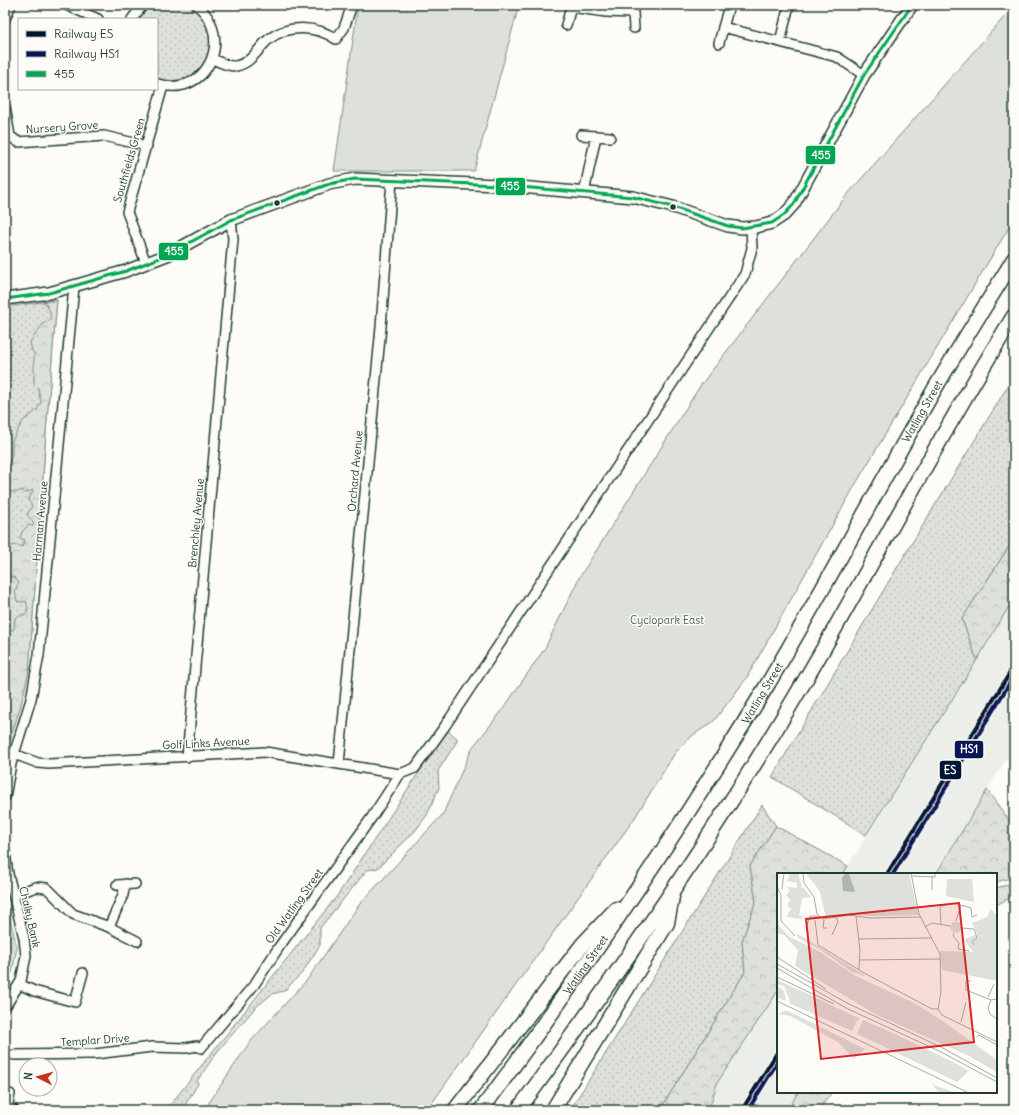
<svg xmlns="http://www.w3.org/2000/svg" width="1019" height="1115" font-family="Delius,sans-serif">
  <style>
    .built { fill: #eceee9 }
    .grass { fill: url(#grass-dots); stroke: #7e8e88 }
    .forest { fill: url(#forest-crowns); stroke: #7e8e88 }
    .green { fill: #dde0db; stroke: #7e8e88 }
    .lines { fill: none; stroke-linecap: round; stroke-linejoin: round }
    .minor-casing { stroke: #1f3d34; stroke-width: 12 }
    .tertiary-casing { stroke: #1f3d34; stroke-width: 14 }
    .trunk-casing { stroke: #1f3d34; stroke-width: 17 }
    .minor { stroke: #fdfcf7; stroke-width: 9 }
    .tertiary { stroke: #fdfcf7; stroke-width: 11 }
    .trunk { stroke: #fdfcf7; stroke-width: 14 }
    .bus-1-casing { stroke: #fdfcf7; stroke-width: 6 }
    .bus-1 { stroke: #00a651; stroke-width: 3 }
    .rail-1-casing { stroke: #fdfcf7; stroke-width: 7 }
    .rail-2-casing { stroke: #fdfcf7; stroke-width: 7 }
    .rail-1 { stroke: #011633; stroke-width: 4 }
    .rail-2 { stroke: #091855; stroke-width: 4 }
    .bus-dot { fill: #1f3d34; stroke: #fdfcf7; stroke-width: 1.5 }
    .labels { text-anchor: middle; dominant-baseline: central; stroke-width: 3; stroke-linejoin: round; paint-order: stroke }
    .street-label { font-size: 11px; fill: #1f3d34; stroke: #fdfcf7 }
    .park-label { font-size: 11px; fill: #455e55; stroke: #fdfcf7 }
    .inset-road { fill: none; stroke: #a4b0a9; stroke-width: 1 }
    .view { fill: #d62828; fill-opacity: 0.15; stroke: #d62828; stroke-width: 2 }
    .inset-edge { fill: none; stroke: #1f3d34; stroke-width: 2 }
    .line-badge { stroke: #fdfcf7; stroke-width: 1.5 }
    .badge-label { font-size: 11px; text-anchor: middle; font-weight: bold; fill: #fff }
  </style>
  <defs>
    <pattern id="grass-dots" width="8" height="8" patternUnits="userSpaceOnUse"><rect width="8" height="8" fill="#dde0db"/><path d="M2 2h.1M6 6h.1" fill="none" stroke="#bdc1bd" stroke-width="1.8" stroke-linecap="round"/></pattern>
    <pattern id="forest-crowns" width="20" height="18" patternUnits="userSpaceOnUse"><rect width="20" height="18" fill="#dde0db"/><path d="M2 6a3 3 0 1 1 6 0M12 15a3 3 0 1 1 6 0" fill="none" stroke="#bdc1bd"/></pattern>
  </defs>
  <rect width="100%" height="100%" fill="#fdfcf7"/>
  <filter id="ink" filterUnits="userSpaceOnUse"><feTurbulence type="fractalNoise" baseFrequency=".025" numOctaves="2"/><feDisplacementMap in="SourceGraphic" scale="8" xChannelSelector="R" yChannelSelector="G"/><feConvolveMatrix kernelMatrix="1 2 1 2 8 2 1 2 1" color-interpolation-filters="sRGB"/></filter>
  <g filter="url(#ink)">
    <path class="built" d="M1014,599V746L936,874H843Z
      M778,991V1092H798L788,1110H709L717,1083Z"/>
    <path class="grass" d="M152,5H189L192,7L200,13L209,28L211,48L206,62L191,78L180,81L157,80V19H136L146,8Z
      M57,300L47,419L29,671L20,708L5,755V307Z
      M1014,376V539L962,619L977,660L866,835L772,777L901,561Z
      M447,730L457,738V741L438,771L439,788L427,815L415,831L378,868L367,870L320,928V945L302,973L284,991L272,994L256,1007L217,1052L197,1081L198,1084L182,1110H166L337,896Z
      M762,805L776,826L750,866L756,901L742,941L745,972L660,1110H570Z
      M5,897L17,948L12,973H5Z"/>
    <path class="forest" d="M57,300L47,419L29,671L20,708L5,755V733L8,727H5V633L14,629L15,618L27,613L28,608L26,601L22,602L17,601L15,590L19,583L15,578L5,574V547L17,545L22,547L25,540L20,538L22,532L28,525L33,526L34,523L27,515L32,506L28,500L33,492V490L25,493L21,490L18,492H11L5,488V470L12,455V441L23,421L37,410L41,402L38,388L34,384V353L32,351L30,342L43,324L50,320C51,313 49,307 44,302Z
      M1014,539V598L977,660L962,619Z
      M987,790L1014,827V877L996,882V874H936Z
      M776,826L848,866L843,874H778V991L717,1083L709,1110H660L745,972L742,941L756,901L750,866Z
      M1014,883V896L996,905V888Z
      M798,1092H832L819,1110H788Z"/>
    <path class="green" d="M358,5H519L474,171H334Z
      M1014,6V219L858,480L746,679L713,722L693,735L675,753L634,819L427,1110H204L250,1042L307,980L359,905L443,814L472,748L501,712L545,648L579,578L700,386L847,195Z"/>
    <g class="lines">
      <g class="minor-casing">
        <path id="minor" d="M66,5L98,19
          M571,5V7L606,12L633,13V5
          M633,13L634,28
          M5,19L11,5
          M132,19L143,5
          M566,25L571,7
          M723,27L837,57L864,75
          M780,42L789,5
          M719,43L728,9
          M213,59C219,62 229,67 236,66C252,63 258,48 269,39C288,24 317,26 336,39L344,28L352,5
          M158,84C207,99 235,37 197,5
          M5,107L10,136L18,142L104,136L147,146
          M581,135L610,137
          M584,193L596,136
          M146,263L127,212L163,86
          M14,754L38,763L49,764L265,752L400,774
          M187,757L233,239L231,220
          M339,764L381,327L392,180
          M400,774L415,768L445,726L745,274L752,248L751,228
          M5,797L11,764L31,699L39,655L74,287
          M5,852L8,874L24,938L26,956L21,981L5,1007
          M117,885L135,884
          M13,895L36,887L47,888L73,914L109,927L137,941
          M109,927L123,895L125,884
          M19,984L34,991L75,1002L83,973
          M14,1055L95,1054L152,1047L186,1048L197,1046L201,1048L254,985L279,947L372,817L400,774
          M5,1093L10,1094L7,1108L14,1110"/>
      </g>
      <g class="tertiary-casing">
        <path id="tertiary" d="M5,299L49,293L126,271L167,255L231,220L329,184L355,179L498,185L633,197L673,207L728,226L742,228L756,227L772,223L784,215L794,204L864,75L912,5"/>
      </g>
      <g class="trunk-casing">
        <g id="trunk">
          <path d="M455,1110L583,944L616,909"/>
          <path id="s1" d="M481,1110C583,973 678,833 766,687C823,591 875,493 930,397C957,350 986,305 1014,259"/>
          <path d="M518,1110C627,962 731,810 822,651C886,539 946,425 1014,316"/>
          <path d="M553,1110L667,923L672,897"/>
        </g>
      </g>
      <use href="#minor" class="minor"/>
      <use href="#tertiary" class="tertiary"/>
      <use href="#trunk" class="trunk"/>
      <g class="bus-1-casing">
        <path id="bus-1" d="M5,299L49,293L126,271L167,255L231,220L329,184L355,179L498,185L633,197L673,207L728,226L742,228L772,223L784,215L794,204L864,75L912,5"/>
      </g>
      <use href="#bus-1" class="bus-1"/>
      <g class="rail-1-casing">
        <path id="rail-1" d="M887,874L1014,666
          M742,1110L778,1051"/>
      </g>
      <g class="rail-2-casing">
        <path id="rail-2" d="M893,874L1014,676
          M748,1110L778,1061"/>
      </g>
      <use href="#rail-1" class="rail-1"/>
      <use href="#rail-2" class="rail-2"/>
    </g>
  </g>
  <g class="bus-dot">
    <circle cx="277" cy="203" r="3.5"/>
    <circle cx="673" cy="207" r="3.5"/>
  </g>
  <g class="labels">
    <g class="street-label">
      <text transform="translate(62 127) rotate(-4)">Nursery Grove</text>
      <text transform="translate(129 160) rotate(-74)">Southfields Green</text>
      <text stroke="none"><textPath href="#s1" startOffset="827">Watling Street</textPath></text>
      <text transform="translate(355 471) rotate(-85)">Orchard Avenue</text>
      <text transform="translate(40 521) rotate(-85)">Harman Avenue</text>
      <text transform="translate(196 523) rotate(-85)">Brenchley Avenue</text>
      <text stroke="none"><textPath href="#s1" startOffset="503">Watling Street</textPath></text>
      <text transform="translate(206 743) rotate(-3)">Golf Links Avenue</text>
      <text transform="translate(294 906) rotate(-54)">Old Watling Street</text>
      <text transform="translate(30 917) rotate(77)">Chalky Bank</text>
      <text stroke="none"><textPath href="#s1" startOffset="179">Watling Street</textPath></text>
      <text transform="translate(95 1040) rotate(-4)">Templar Drive</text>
    </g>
    <g class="park-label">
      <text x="667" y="620">Cyclopark East</text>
    </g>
  </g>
  <g transform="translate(777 873)">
    <rect width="220" height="220" fill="#fdfcf7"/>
    <path d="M29,0H131L142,42L90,43L74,41L49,45L43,18ZM173.5 54a5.5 5.5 0 1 1 11 0a5.5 5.5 0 1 1-11 0ZM19,60L88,102L87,103L75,99L41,75L21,65ZM20,116L25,118L83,146L80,148L74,145L59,146L24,129ZM86,147L118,161L178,190L174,196L157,189L143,187L111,171L106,173L80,161ZM154,209L157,212L179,220H162Z" fill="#dde0db"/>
    <path d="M29,0L37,2L44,13L48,32L46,33L43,18ZM125,0H131L133,4L139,32L124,16L132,10ZM110,16L115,18V24H102L101,18ZM106,36L111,42L118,37L142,42L90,43L74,41L55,44L72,40L82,41L85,37L99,42ZM0,107L20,116L24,129L59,146L74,145L80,148L75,158L14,131L7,113L0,111ZM0,113L7,118L9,128L0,124ZM7,138H11L88,176L77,186L61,169L13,143L1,141ZM111,171L143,187L157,189L174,196L178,190L192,198L180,209L106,173Z" fill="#dde0db"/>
    <path d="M22,0V4H24L22,6L24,7L22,10L25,9L24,15L26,14L34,24L25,25L22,43H27L24,46L10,44L14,35L11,34V29L14,28L9,22L13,18L10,14L20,15V10L10,8L13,2L10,1ZM170,6H195L197,29L169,23ZM214,36L220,43V108L165,97L163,78L196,79L187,67L200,61L195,50L210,44ZM0,51L13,64L43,79L77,102L139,131L167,149L220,187V199L192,183L100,142L18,93L21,77L7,62L0,60Z" fill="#dde0db"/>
    <path d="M68,1H72L78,18L76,19L66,18L65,5Z" fill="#aeb8b1"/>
    <path class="inset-road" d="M26,0L27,10L37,24L40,41L46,46L72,42L93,45L144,44M134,0L142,41L163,81L164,119L161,136M135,3L158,4V0M0,14L4,22V48L18,63M5,16L7,0M155,17V3M79,43L83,77L82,96M38,47L41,72L89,101L155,136H161M47,47L46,55H50M179,48L184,32M164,52L163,34L165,33L177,30L194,35L195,44L200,42M148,54L155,50L173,53M29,55L33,43H42M185,55L197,56L200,65L195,68L197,72M177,60L176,63L182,70L181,76L193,78M55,62L61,49L59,44M81,66L155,65M0,84L49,116M82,87L163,86M0,91L72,131L164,174L220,205M0,95L69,135L164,179L220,209M0,104L57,131M194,108H189V117L214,127M211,124L217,111M220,126L214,127L211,135L213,141L220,146M0,128L192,220M161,136L165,142L220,169M184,149L189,129M200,164L202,162L220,172"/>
    <path class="view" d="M182,30L197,169L44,186L29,46Z"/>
    <rect width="220" height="220" class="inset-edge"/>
  </g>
  <g class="line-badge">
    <rect x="805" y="145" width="31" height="20" rx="4" fill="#00a651"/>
    <rect x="495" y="177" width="31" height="19" rx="4" fill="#00a651"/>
    <rect x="158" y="242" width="31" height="19" rx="4" fill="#00a651"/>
    <rect x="954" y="740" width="30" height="19" rx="4" fill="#091855"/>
    <rect x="939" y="760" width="23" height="20" rx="4" fill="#011633"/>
  </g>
  <g class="badge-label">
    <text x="821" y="159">455</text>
    <text x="510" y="190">455</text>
    <text x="174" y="255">455</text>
    <text x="969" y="753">HS1</text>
    <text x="950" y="774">ES</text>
  </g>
  <rect width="1019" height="1115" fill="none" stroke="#fdfcf7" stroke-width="20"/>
  <rect x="10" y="10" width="999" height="1095" fill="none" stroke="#1f3d34" stroke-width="1.5" filter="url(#ink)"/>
  <rect x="18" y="18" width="140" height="72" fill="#fdfcf7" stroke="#a4b0a9"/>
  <rect x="26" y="31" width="20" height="6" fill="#011633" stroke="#a4b0a9"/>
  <text x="54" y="38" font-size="12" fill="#1f3d34">Railway ES</text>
  <rect x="26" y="51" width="20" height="6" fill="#091855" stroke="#a4b0a9"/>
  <text x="54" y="58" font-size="12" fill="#1f3d34">Railway HS1</text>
  <rect x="26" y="71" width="20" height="6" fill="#00a651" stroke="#a4b0a9"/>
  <text x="54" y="78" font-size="12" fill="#1f3d34">455</text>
  <g transform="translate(38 1077) rotate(276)"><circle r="19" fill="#fdfcf7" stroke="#a4b0a9"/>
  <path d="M0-3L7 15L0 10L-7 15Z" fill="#c8321e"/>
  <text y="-6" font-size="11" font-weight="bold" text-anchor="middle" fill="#1f3d34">N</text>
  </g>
</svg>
